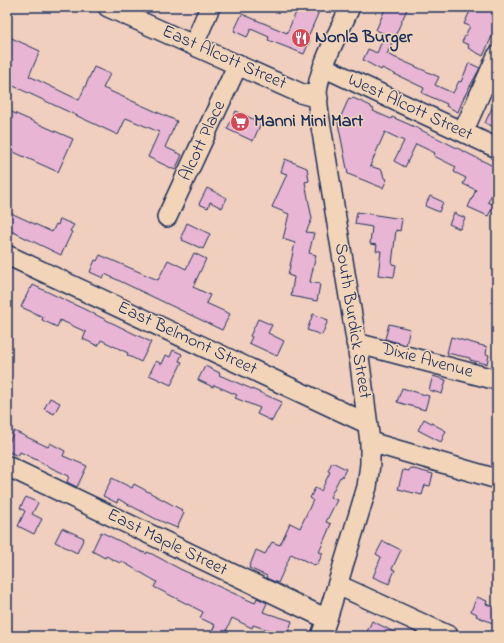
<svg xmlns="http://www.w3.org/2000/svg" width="504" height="643" font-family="'Indie Flower',sans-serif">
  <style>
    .building { fill: #e8b6d4; stroke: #1b2f5e }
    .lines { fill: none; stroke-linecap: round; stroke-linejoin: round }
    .minor-casing { stroke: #1b2f5e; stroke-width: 22 }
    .minor { stroke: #f2d5b9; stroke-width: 19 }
    .labels { text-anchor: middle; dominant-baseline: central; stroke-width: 3; stroke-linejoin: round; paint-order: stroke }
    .poi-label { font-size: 18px; font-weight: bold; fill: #1b2f5e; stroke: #f2d5b9; text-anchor: start }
    .street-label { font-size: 18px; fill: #1b2f5e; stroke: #f2d5b9 }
  </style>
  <rect width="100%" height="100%" fill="#f0cfbe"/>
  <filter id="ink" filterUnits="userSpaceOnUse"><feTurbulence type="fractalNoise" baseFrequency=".025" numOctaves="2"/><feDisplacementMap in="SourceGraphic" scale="8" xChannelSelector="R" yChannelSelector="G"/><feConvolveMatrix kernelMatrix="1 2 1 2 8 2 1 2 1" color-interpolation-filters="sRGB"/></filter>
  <g filter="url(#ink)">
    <path class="building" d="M290,7H321L307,39L310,40L304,54L268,40L269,37L251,29L247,37L234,31L242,14L287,33L297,10Z
      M386,7H408L387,54L439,77L435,85L453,93L459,81L461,82L469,63L480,68L464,97L458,112L446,106L447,104L422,93L424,88L382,68L381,70L363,60L368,49L377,53L385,34L376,30Z
      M472,7H497V25L483,56L468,48L469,45L462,42L470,26L464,24Z
      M7,36L40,51L29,76L79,100L94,67L110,74L103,88L177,121L165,147L182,155L175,170L148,157L159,132L126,118L118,135L7,83Z
      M497,97V128L485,123Z
      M349,98L352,99L353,98L371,106V108L374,109L373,111L391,119L392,117L415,127L497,168V184L488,202L494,205L488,216L468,207L476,190L463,184L466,178L454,172L456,167L434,156L435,153L416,144L405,167L394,161L404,141L385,132L370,166L382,170L384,178L387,179L383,188L348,174L338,123Z
      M7,110L73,139L58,172L7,149Z
      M236,111L261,123L253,141L227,129Z
      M285,159L307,168L309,181L305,182L312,219L306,232L314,233L309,253L316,255L310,282L320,284L317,301L291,296L294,277L288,275L295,243L283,239L289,214L272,207L287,174L281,172Z
      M207,188L227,198L222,208L210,202L208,208L199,204Z
      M430,196L443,202L439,212L425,206Z
      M357,212L402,219L400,231L396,230L392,264L396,265L394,277L378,275L381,251H376L377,245L370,244L372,227L355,224Z
      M11,213L52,232L56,224L58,225L60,219L74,225L70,231L72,232L61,255L7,229V221Z
      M454,213L465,218L460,229L449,224Z
      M187,223L210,234L203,249L182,240L183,238L181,237Z
      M194,253L206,259L193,287L210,295L206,303L230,314L222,330L105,274L103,278L90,272L95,260L97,261L100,255L158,280L168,260L186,269Z
      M33,285L88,311L151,342L141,362L127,355L128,353L101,340L98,346L83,339L86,332L60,320L57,327L42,320L43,317L21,307L30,288L31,289Z
      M313,314L328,320L322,335L307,330Z
      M258,319L272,325L268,333L284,341L277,356L249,343L252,337L250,336Z
      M389,324L410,329L406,345L385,339Z
      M451,337L487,347L486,354L489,355L487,364L470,360V358L447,353Z
      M173,350L182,354L179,361L182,362L171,385L149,375L156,361L162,364L166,355L170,357Z
      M205,366L220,373L219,375L282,402L272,421L257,414L260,408L235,398L237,395L214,385L213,387L198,380Z
      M433,376L446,380L442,394L429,390Z
      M402,388L429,396L425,410L397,402Z
      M50,398L60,403L54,414L44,409Z
      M424,419L446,431L441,442L418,430Z
      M14,431L48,447L50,443L65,451L63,456L87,466L77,487L67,482L69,476L41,463V462L20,452L18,456L7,451V447Z
      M332,462L346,469L342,477H340L330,497L337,500L326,522L331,524L320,550L319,552L323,553L317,565L315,564L314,565L291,554L278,583L266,578L267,576L249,568L256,550L265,554L272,542L280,545L290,523L300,528L313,500L310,498L315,488L321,491L330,472L328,471Z
      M410,468L433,474L430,486L425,485L422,495L398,489L403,470L409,471Z
      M112,478L132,488L134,484L182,510L181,511L184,513L177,528L156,519L118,499L117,503L103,496Z
      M26,497L38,503L32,514L42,519L34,534L18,526L25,511L20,508Z
      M62,528L84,538L77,553L55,542Z
      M101,532L144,553V552L146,554L147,552L152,554L180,569L255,603L257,598L267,603L263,612L292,621L287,636L253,625L252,628L232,618L224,636H210L215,625L200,618L203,612L154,587L157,582L121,561L120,563L106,556L105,558L92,551Z
      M383,541L401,550L392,569L395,570L389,584L373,577L381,557L376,554Z
      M477,597L487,601L486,604L497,608V625L476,616L477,614L471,611Z
      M372,621L402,636H365Z"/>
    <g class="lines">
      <g class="minor-casing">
        <path id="minor" d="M108,7L300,93L318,98
          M194,44L210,7
          M323,67L497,148
          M463,132L497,56
          M167,217L238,64
          M7,255L366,423
          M356,343L497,380
          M370,442L497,479
          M7,466L327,619
          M338,585L449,636
          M321,636L327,619L367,487L370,464V442L360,364L319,114C318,105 316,94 318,86C322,62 340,30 350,7"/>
      </g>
      <use href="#minor" class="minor"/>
    </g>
  </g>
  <defs>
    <g id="restaurant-disc" transform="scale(1)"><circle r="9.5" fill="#d1495b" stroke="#f2d5b9"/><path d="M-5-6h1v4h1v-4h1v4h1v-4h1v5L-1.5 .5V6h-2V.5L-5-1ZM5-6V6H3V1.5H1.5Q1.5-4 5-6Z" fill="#fff"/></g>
    <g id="supermarket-disc" transform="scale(1)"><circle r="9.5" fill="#d1495b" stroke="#f2d5b9"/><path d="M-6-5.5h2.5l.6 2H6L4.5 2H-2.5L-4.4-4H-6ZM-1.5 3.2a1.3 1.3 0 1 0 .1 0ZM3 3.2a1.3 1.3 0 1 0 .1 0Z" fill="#fff"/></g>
  </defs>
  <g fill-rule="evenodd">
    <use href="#restaurant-disc" x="301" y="38"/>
    <use href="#supermarket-disc" x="240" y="122"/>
  </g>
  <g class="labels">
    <g class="poi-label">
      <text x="315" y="38">Nonla Burger</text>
      <text x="254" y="122">Manni Mini Mart</text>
    </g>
    <g class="street-label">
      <text transform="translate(224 58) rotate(24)">East Alcott Street</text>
      <text transform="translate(410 108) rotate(25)">West Alcott Street</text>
      <text transform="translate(203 141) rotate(-65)">Alcott Place</text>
      <text transform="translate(352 321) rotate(81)">South Burdick Street</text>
      <text transform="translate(187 339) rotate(25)">East Belmont Street</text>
      <text transform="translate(427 361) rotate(15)">Dixie Avenue</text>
      <text transform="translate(167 543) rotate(26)">East Maple Street</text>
    </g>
  </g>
  <rect width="504" height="643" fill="none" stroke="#f2d5b9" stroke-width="24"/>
  <rect x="12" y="12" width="480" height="619" fill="none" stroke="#1b2f5e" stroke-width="1.5" filter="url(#ink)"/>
</svg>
